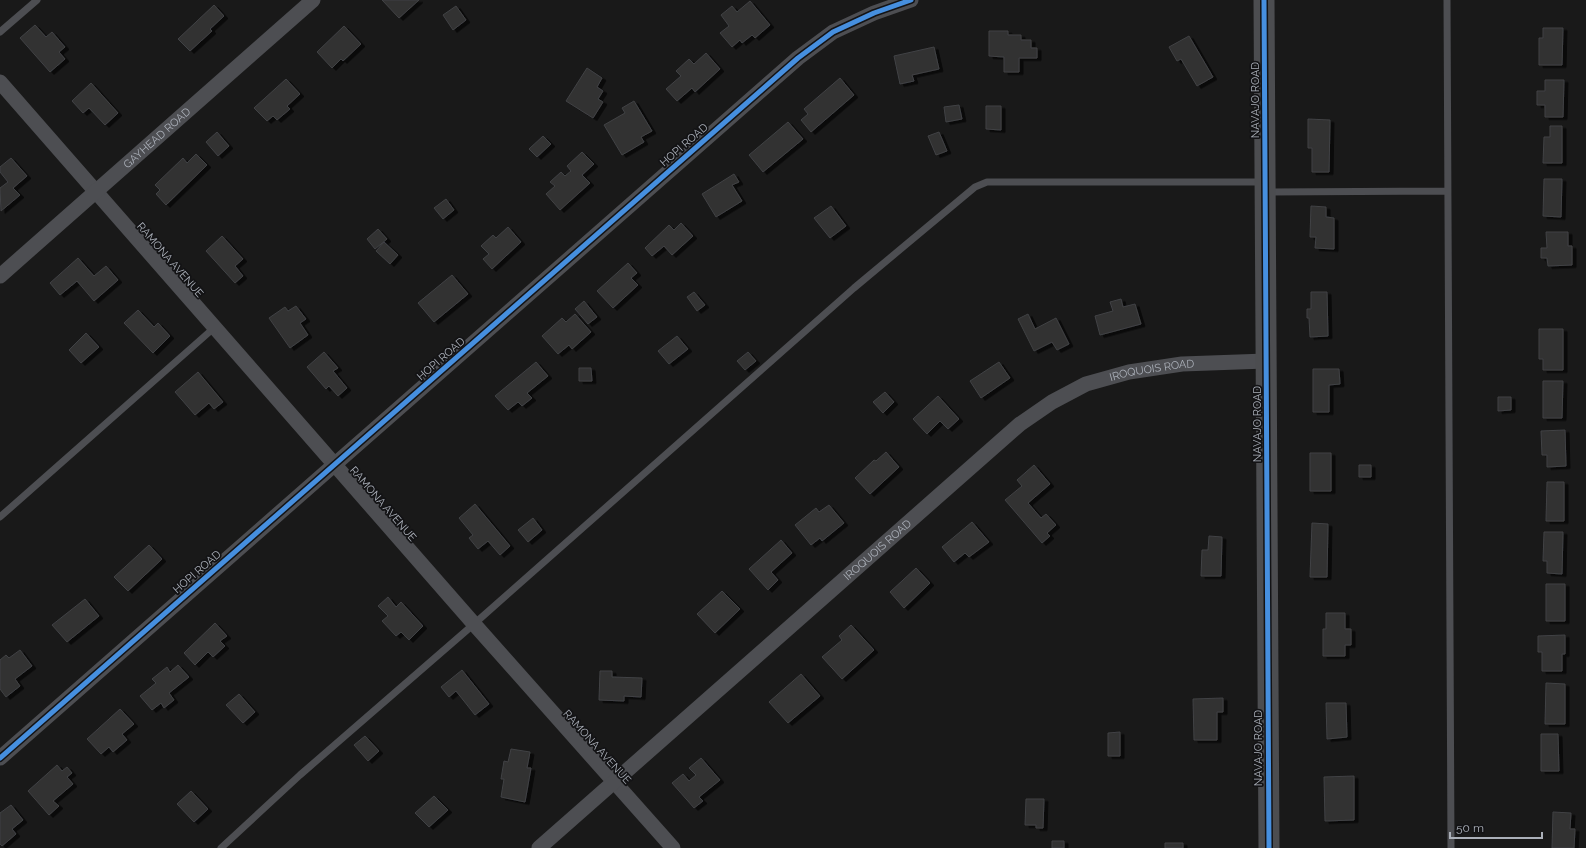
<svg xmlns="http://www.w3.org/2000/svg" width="1586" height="848" font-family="Raleway,sans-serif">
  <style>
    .building { fill: #313131; stroke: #414245; filter: url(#shadow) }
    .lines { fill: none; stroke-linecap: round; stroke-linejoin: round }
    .lane { stroke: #4d4e52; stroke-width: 7 }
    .street { stroke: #4d4e52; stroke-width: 15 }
    .secondary { stroke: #4c4d50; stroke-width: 21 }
    .cycleway-casing { stroke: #131315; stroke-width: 8 }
    .cycleway { stroke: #468fdf; stroke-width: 5 }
    .labels { text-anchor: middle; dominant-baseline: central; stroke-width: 3.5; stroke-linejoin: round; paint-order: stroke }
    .street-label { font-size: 11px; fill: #abb0b9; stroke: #131315 }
  </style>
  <defs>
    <filter id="shadow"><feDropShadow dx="4" dy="2.5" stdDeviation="0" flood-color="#0009"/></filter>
  </defs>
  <rect width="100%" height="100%" fill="#191919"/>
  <path class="building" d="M382,0H419L399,18Z
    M750,1L770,25L755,38L752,35L742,43L740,40L732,47L720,33L729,26L721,15L732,6L737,12Z
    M214,5L224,16L210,29L212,31L190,51L178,39Z
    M456,6L466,20L453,30L443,15Z
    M35,25L46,37L52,32L65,47L59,52L65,59L50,72L20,38Z
    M344,26L361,44L343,61L341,59L332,68L317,52Z
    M1543,28H1563L1562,65H1539V38H1543Z
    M989,31H1008V35H1021V40H1031V48H1037V58H1019V72H1004V57L989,56Z
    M1189,36L1213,77L1197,86L1181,59L1177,61L1169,47Z
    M934,47L939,69L912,75L914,81L900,84L894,56Z
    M706,53L720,69L695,92L692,88L677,101L666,89L681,76L676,71L689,59L694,64Z
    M587,68L602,78L597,87L603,91L598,99L603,102L593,118L566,101Z
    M840,78L854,95L811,132L801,120L808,114L804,109Z
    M286,79L300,94L287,106L290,109L277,120L273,116L267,121L254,108Z
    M1545,80H1564L1563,117H1545V105H1537V91H1545Z
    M91,83L118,113L105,125L89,108L83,113L72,101Z
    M634,101L652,131L641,137L644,142L622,155L604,125L625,113L622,108Z
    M959,105L962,119L946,122L944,107Z
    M986,106H1001V130L986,129Z
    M1308,119L1330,120L1329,172H1312V148H1308Z
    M788,122L803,139L763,172L749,155Z
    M1550,126H1562V163H1543L1544,137H1550Z
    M217,132L229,146L218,156L206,142Z
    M939,132L947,151L936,155L928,136Z
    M543,136L551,144L537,157L529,149Z
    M582,152L594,164L582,175L590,183L560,210L546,194L555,186L550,182L561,172L565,176L571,171L567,166Z
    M196,154L207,165L166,205L156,194L160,190L155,185L183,158L187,163Z
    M11,158L27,176L13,188L20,195L1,211L0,188L8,182L0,172V167Z
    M734,174L739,182L732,185L742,201L716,217L702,194Z
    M1544,179H1562L1561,217L1543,216Z
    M446,199L454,210L443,219L434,208Z
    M831,206L846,226L830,238L814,218Z
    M1311,206L1326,207V217L1334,218V249L1315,248L1316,237H1310Z
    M681,223L693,236L672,255L664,246L652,256L645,248L669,225L674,230Z
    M508,227L521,242L492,269L483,259L489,254L481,246L493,235L496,238Z
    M378,229L387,239L375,249L367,239Z
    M1546,232H1568V246H1572V265L1548,266L1547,258H1541V248H1547Z
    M222,236L243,259L235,266L243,276L235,283L206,251Z
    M384,242L398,255L390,264L376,251Z
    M78,258L94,276L106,266L118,280L94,301L77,281L60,295L50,283Z
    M628,263L637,273L631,278L638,285L613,308L597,291Z
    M452,275L468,294L434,322L418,303Z
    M694,292L705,305L697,311L687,297Z
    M1311,292H1327L1328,336L1310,337L1309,318H1307V309H1311Z
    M1121,299L1123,307L1135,304L1141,324L1100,335L1095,316L1113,311L1110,302Z
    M584,301L597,317L588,324L575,309Z
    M296,306L306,319L300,323L308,335L290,348L269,318L285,307L288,311Z
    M138,310L154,327L158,323L170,336L153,353L124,323Z
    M575,314L591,332L572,349L569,345L558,354L542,336L562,318L566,322Z
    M1028,314L1035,329L1056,318L1069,344L1057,350L1052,342L1034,351L1018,319Z
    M1539,329H1563V370H1543V359H1539Z
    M86,333L99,347L81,363L69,350Z
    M677,336L688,349L669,364L658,351Z
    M324,352L338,368L333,371L347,388L338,396L329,386L326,389L307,367Z
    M748,352L756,361L745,370L737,361Z
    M536,362L548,376L527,393L532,398L522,406L518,402L508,410L495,396Z
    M999,362L1010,378L981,398L970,381Z
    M579,368H591L592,381H579Z
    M1313,369H1339L1340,384L1329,385V412H1313Z
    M198,372L223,402L214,409L209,403L195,415L175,392Z
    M1543,381H1563L1562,418H1543Z
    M885,392L894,402L883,413L873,402Z
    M938,396L959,419L948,429L940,421L927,434L913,419Z
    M1498,397H1511V410L1498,411Z
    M1565,430L1566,466L1547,467V455H1542L1541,431Z
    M886,452L899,467L870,494L855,478L874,460L876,461Z
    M1310,453H1331V491H1310Z
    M1034,465L1050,484L1028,503L1041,518L1046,514L1056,525L1047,533L1050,536L1042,543L1005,500L1022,486L1017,480Z
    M1359,465H1371V477H1359Z
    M1547,482H1564V521H1546Z
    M475,504L510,546L500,555L488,541L478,549L469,538L473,535L459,518Z
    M829,505L844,523L822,541L820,538L811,545L795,525L816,508L819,512Z
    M533,518L542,530L528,542L518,530Z
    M972,522L989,542L969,557L965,553L954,562L942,547Z
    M1312,523L1328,524L1327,577H1310Z
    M1544,532H1563L1562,574L1547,573V561H1543Z
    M1209,536L1222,537L1221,576H1201L1202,550H1208Z
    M781,540L792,553L771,572L778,580L768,590L749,569Z
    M149,545L162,559L128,591L114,577Z
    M916,568L930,583L904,608L890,592Z
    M1546,584H1565V621H1546Z
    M722,591L740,609L715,633L697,614Z
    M388,597L396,607L401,602L423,626L409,640L401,632L396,636L382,621L388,616L378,606Z
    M85,599L99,616L67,642L52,625Z
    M1326,613H1345V629H1351V645H1345V656H1323V629H1326Z
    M215,623L227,636L220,641L225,646L213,657L208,652L195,665L184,653Z
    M851,625L874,650L842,679L822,657L842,640L839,636Z
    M1565,635V654H1562V671H1542V652H1538V636Z
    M20,650L32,666L15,679L20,686L6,697L0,689V660L6,655L9,658Z
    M178,665L189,677L169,693L174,700L164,708L161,703L152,710L140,696L156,683L152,679L167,667L170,672Z
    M462,670L489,704L475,715L456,691L449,697L441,687Z
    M600,671H612V677L642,678L641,697L624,696V701L599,700Z
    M801,674L820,696L788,723L769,702Z
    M1546,683L1565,684V724H1545Z
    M239,694L255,712L243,723L226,705Z
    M1223,698V712H1217V740H1194L1193,699Z
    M1326,703H1346L1347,737L1327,739Z
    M120,709L134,724L122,734L127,740L113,752L109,747L101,754L87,739Z
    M1120,732V756H1108V733Z
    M1541,734H1558L1559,771H1541Z
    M365,736L379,751L368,761L354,745Z
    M511,749L530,752L527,768H531L525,802L501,797L504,779H501L504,761L508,762Z
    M701,758L720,780L699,797L703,801L694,808L672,783L683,774L689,781L696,775L689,768Z
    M57,765L62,771L67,767L72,773L67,777L73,784L53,801L59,806L49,815L28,791Z
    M1354,776V820L1325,821L1324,777Z
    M191,791L208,809L194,822L177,804Z
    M434,796L448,810L429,827L415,813Z
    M1026,799H1044L1043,828H1036V825H1025Z
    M11,805L23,820L12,829L16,834L2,846L0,844V813Z
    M1553,812L1571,813L1570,829H1575L1574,848H1552Z
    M1052,841H1064V848H1052Z
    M1165,843H1183V848H1165Z"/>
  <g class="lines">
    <path class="lane" d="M1447,0L1451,848
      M0,32L37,0
      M1267,192L1447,191
      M0,517L215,327
      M221,848L300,775L474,624L854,288L975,187L987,182H1262"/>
    <g class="street">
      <path d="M0,82L474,624L673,848"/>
      <path id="s1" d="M0,276L313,0"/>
      <path d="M0,758L798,58L833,32L874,13L911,0"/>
      <path id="s2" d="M539,848L1020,424L1052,402L1086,384L1129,372L1182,364L1266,361"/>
    </g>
    <path class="secondary" d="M1264,0L1269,848"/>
    <g class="cycleway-casing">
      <path id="cycleway" d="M1264,0L1269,848
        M0,758L798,58L833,32L874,13L911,0"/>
    </g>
    <use href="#cycleway" class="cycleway"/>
  </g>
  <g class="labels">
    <g class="street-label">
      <text transform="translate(1255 100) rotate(-90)">NAVAJO ROAD</text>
      <text stroke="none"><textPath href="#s1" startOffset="209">GAYHEAD ROAD</textPath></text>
      <text transform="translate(684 145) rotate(-41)">HOPI ROAD</text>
      <text transform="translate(170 260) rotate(49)">RAMONA AVENUE</text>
      <text transform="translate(441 359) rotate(-41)">HOPI ROAD</text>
      <text stroke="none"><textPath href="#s2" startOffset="786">IROQUOIS ROAD</textPath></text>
      <text transform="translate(1257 424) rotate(-90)">NAVAJO ROAD</text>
      <text transform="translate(383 504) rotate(49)">RAMONA AVENUE</text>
      <text stroke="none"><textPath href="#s2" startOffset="451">IROQUOIS ROAD</textPath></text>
      <text transform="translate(197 572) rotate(-41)">HOPI ROAD</text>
      <text transform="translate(597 747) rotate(48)">RAMONA AVENUE</text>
      <text transform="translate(1258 748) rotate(-90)">NAVAJO ROAD</text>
    </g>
  </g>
  <path d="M1450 832v6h92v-6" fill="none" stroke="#abb0b9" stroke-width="2"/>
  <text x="1456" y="832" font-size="12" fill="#abb0b9" stroke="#131315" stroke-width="3" paint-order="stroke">50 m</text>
</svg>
